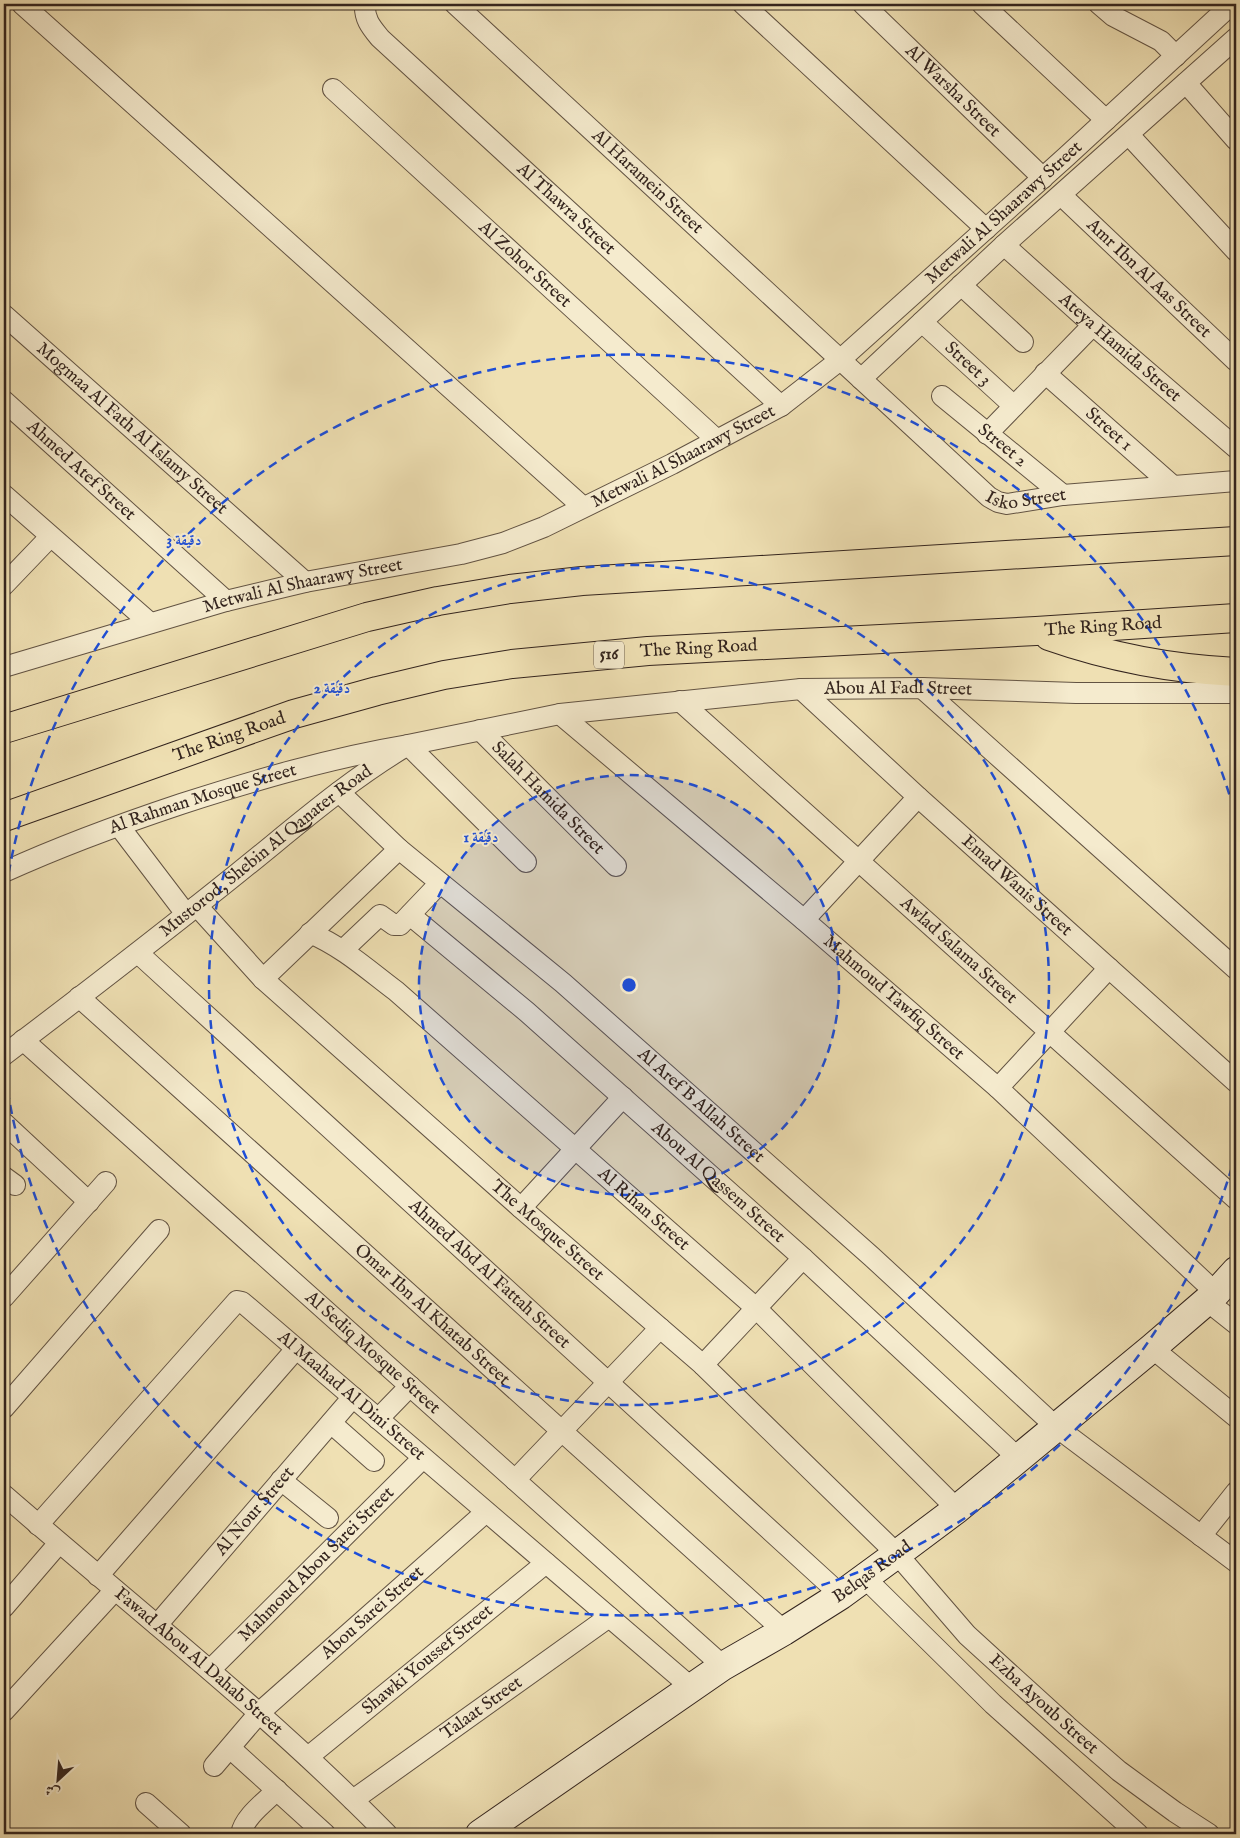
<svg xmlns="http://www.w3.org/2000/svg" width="1240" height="1838" font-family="'IM FELL English',Amiri,serif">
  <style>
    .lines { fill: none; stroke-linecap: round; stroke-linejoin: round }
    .minor-casing { stroke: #625343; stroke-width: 22 }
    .secondary-casing { stroke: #33241e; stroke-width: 30 }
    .motorway-casing { stroke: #33241e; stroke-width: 30 }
    .minor { stroke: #f5ebce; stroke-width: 20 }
    .secondary { stroke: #f5ebce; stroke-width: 28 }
    .motorway { stroke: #efe0b3; stroke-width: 28 }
    .ring { fill: none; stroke: #1d4ed8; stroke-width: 2.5; stroke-dasharray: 9 6 }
    .labels { text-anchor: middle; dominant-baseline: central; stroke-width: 4; stroke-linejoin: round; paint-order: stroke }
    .shield { fill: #f5ebce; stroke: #6d6053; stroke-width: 1 }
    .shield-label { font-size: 16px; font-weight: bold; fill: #33241e }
    .street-label { font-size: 18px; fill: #33241e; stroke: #f5ebce }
    .centre { fill: #1d4ed8; stroke: #f5ebce; stroke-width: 2.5 }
    .ring-label { font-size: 15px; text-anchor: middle; font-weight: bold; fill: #1d4ed8; stroke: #f5ebce; stroke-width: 4; stroke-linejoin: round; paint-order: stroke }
  </style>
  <rect width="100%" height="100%" fill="#efe0b3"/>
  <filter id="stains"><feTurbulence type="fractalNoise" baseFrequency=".004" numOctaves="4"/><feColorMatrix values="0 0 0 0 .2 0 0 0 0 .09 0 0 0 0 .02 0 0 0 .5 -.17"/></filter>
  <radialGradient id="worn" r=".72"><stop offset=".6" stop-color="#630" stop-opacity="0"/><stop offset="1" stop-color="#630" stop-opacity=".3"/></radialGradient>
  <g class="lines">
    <g class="minor-casing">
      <g id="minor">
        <path d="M22,4L583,507"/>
        <path id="s1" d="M365,4C364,19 371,27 380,38L781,406"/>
        <path id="s2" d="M455,4L989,497L998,502L1007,504L1063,495L1236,481"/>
        <path d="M743,4L986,229"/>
        <path id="s3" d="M863,4L1043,178"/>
        <path d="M982,4L1106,120"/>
        <path d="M1099,4L1113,16L1161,41L1176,56"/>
        <path d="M1186,83L1236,140"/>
        <path id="s4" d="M333,89L717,440"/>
        <path d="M1129,135L1236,251"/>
        <path id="s5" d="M1061,195L1236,361"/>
        <path id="s6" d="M1004,245L1093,325L1236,448"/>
        <path d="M961,285L1023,342"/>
        <path id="s7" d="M4,315L305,582"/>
        <path id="s8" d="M922,322L1014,406"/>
        <path id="s9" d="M1045,373L1173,486"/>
        <path d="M861,379L1004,245L1236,38"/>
        <path id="s10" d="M942,396L1063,495"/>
        <path id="s11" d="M4,401L226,601"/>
        <path d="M987,434L1093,325"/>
        <path d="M4,495L150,623"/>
        <path d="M4,585L50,537"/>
        <path id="s12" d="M4,667L226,601L305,582L461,554L503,543L544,527L672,464L781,406L840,360L1067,156L1232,4"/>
        <path d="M922,688L1236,969"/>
        <path id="s13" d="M801,689L918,797L1236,1082"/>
        <path id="s14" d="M680,701L1236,1199"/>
        <path id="s15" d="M560,714L804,920L998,1088L1216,1293"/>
        <path id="s16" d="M480,730L616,866"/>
        <path id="s17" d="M339,792L399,849L563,983L872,1257L1055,1426L1236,1562"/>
        <path d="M119,826L186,914"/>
        <path id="s18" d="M4,872C61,846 121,824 181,804C256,780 330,758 408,745L526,862"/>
        <path id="s19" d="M197,906L263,979L521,1208L703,1365L897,1554L967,1635L1067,1726L1119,1771L1175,1812L1209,1834"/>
        <path id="s20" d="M410,915L527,1012L803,1258L1018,1458"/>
        <path d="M804,920L918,797"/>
        <path id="s21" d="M310,933C343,947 368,970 396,991L756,1308L957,1509"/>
        <path d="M343,950L380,915L394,925H400L440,883"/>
        <path id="s22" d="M138,953L841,1595"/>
        <path d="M263,979L399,849"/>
        <path id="s23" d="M79,997L784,1631"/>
        <path id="s24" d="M23,1040L723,1666"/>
        <path id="s25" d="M4,1055C83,995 161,935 238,873C293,829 347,781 408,745L560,714L801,689L922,688L1076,693H1236"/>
        <path d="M998,1088L1109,968"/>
        <path d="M4,1123L89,1202"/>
        <path d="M4,1177L15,1185"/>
        <path d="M521,1208L623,1097"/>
        <path d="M4,1297L106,1182"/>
        <path d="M1207,1301L1236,1324"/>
        <path d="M1152,1348L1236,1417"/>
        <path d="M703,1365L803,1258"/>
        <path d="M4,1408L159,1230"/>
        <path d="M378,1419L410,1386"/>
        <path d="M331,1423L374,1461"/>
        <path d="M281,1480L328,1518"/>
        <path d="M515,1480L660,1328"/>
        <path id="s26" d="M4,1495C133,1607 267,1712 387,1834"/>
        <path id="s27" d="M38,1525L237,1301L242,1302L692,1688"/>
        <path d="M1201,1536L1236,1492"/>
        <path d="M98,1576L296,1349"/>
        <path d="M865,1578L993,1704L1138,1834"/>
        <path d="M4,1607L59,1543"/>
        <path id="s28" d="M157,1625L353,1397"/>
        <path id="s29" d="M210,1670L423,1458"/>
        <path d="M4,1711L115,1590"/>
        <path d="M230,1748L325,1834"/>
        <path id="s30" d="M308,1757L546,1563"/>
        <path id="s31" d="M214,1766L260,1712L486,1512"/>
        <path id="s32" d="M353,1800L609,1617"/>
        <path d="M146,1803L181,1834"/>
        <path d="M241,1834C244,1817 265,1802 277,1790"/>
      </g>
    </g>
    <g class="secondary-casing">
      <g id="secondary">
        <path id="s33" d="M480,1834L723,1666L784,1631L841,1595L897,1554L957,1509L1152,1348L1216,1293L1236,1271"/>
      </g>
    </g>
    <g class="motorway-casing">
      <g id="motorway">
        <path d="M1049,636C1109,657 1172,669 1236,672"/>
        <path d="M4,729L367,617L438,601L510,589L582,581L1236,541"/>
        <path id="s34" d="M4,817L294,714L377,691L444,675L512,664L648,651L1036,631L1236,618"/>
      </g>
    </g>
    <use href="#minor" class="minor"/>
    <use href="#secondary" class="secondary"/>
    <use href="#motorway" class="motorway"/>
  </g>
  <circle cx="629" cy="985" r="210" fill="#1d4ed8" fill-opacity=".12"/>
  <g class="ring">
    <circle cx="629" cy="985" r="210"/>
    <circle cx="629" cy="985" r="420"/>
    <path d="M1236 1153A630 630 0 0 1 4 1067M4 903A630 630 0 0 1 1236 817"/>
  </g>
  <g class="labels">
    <rect class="shield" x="594" y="641.5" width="30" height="27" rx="4"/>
    <g class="shield-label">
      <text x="609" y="655">516</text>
    </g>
    <g class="street-label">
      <text stroke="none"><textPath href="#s3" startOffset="125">Al Warsha Street</textPath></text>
      <text stroke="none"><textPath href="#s2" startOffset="262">Al Haramein Street</textPath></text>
      <text stroke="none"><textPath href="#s1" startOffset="291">Al Thawra Street</textPath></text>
      <text stroke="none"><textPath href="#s12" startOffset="1120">Metwali Al Shaarawy Street</textPath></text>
      <text stroke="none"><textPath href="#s4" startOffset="260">Al Zohor Street</textPath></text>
      <text stroke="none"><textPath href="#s5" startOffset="121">Amr Ibn Al Aas Street</textPath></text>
      <text stroke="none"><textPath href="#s6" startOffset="155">Ateya Hamida Street</textPath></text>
      <text stroke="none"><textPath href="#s8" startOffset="62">Street 3</textPath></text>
      <text stroke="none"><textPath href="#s7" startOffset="171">Mogmaa Al Fath Al Islamy Street</textPath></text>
      <text stroke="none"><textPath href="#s9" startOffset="85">Street 1</textPath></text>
      <text stroke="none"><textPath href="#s10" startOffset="78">Street 2</textPath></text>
      <text stroke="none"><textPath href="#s12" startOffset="715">Metwali Al Shaarawy Street</textPath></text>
      <text stroke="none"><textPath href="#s11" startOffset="104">Ahmed Atef Street</textPath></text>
      <text stroke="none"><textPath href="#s2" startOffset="765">Isko Street</textPath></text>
      <text stroke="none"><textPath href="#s12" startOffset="310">Metwali Al Shaarawy Street</textPath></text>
      <text stroke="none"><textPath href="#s34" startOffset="1124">The Ring Road</textPath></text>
      <text stroke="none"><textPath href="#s34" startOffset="719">The Ring Road</textPath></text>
      <text stroke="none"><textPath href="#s25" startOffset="1004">Abou Al Fadl Street</textPath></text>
      <text stroke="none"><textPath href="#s34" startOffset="239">The Ring Road</textPath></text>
      <text stroke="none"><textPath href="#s16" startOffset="96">Salah Hamida Street</textPath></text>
      <text stroke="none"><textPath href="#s18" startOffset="212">Al Rahman Mosque Street</textPath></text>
      <text stroke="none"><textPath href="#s25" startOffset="332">Mustorod, Shebin Al Qanater Road</textPath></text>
      <text stroke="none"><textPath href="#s13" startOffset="292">Emad Wanis Street</textPath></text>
      <text stroke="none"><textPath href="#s14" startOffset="374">Awlad Salama Street</textPath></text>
      <text stroke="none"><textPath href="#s15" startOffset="438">Mahmoud Tawfiq Street</textPath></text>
      <text stroke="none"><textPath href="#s17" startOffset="479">Al Aref B Allah Street</textPath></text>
      <text stroke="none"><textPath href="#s20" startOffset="408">Abou Al Qassem Street</textPath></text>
      <text stroke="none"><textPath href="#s21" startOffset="434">Al Rihan Street</textPath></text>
      <text stroke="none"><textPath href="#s19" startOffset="478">The Mosque Street</textPath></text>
      <text stroke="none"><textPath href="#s22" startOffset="476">Ahmed Abd Al Fattah Street</textPath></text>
      <text stroke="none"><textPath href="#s23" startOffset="475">Omar Ibn Al Khatab Street</textPath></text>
      <text stroke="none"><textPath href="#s24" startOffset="469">Al Sediq Mosque Street</textPath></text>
      <text stroke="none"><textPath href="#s27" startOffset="449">Al Maahad Al Dini Street</textPath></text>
      <text stroke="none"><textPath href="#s28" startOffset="150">Al Nour Street</textPath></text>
      <text stroke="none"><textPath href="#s29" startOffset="150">Mahmoud Abou Sarei Street</textPath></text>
      <text stroke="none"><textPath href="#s33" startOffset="472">Belqas Road</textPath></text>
      <text stroke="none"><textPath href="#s31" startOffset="221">Abou Sarei Street</textPath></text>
      <text stroke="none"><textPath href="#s30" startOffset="154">Shawki Youssef Street</textPath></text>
      <text stroke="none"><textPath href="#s26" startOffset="256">Fawad Abou Al Dahab Street</textPath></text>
      <text stroke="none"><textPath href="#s19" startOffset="1165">Ezba Ayoub Street</textPath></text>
      <text stroke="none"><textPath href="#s32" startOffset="158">Talaat Street</textPath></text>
    </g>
  </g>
  <circle cx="629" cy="985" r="8" class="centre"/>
  <g class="ring-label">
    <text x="184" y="545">3 دقيقة</text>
    <text x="332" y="693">2 دقيقة</text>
    <text x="481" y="842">1 دقيقة</text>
  </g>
  <rect width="1240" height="1838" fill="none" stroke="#efe0b3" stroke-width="20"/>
  <rect x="5" y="5" width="1230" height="1828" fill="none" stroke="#33241e" stroke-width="2.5"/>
  <rect x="10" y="10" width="1220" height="1818" fill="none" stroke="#33241e"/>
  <g transform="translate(58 1780) rotate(206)" stroke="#f5ebce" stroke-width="4" paint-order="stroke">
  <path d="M0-4L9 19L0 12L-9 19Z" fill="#33241e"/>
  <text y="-8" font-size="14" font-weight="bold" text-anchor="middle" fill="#33241e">ش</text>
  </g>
  <rect width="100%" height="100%" filter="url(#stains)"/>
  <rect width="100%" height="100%" fill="url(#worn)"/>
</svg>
